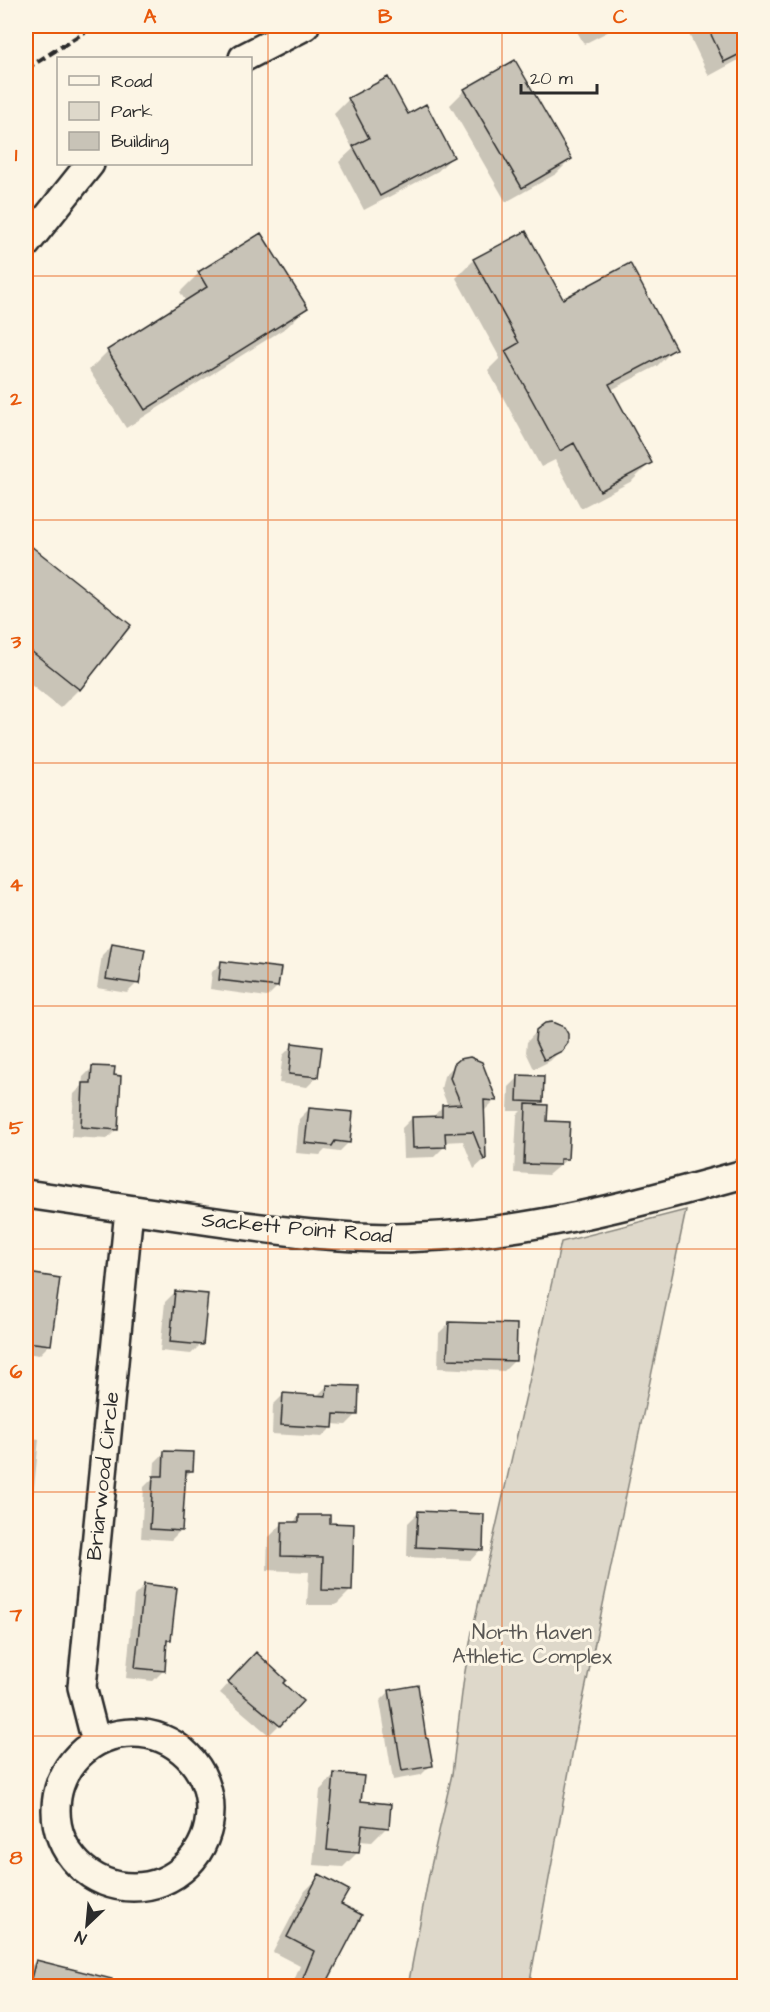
<svg xmlns="http://www.w3.org/2000/svg" width="770" height="2012" font-family="'Architects Daughter',sans-serif">
  <style>
    .green { fill: #ded8ca; stroke: #84827a; stroke-width: 1.5 }
    .shadow { fill: #0003 }
    .building { fill: #c8c3b7; stroke: #2b2b2b; stroke-width: 1.5 }
    .lines { fill: none; stroke-linecap: round; stroke-linejoin: round }
    .minor-casing { stroke: #2b2b2b; stroke-width: 32 }
    .minor { stroke: #fcf5e5; stroke-width: 27 }
    .rail { stroke: #2b2b2b; stroke-width: 4.5; stroke-dasharray: 9 4.5; stroke-linecap: butt }
    .grid { fill: none; stroke: #e8590c; stroke-width: 1.5; stroke-opacity: 0.55 }
    .labels { text-anchor: middle; dominant-baseline: central; stroke-width: 6; stroke-linejoin: round; paint-order: stroke }
    .street-label { font-size: 21px; fill: #2b2b2b; stroke: #fcf5e5 }
    .park-label { font-size: 21px; fill: #585653; stroke: #fcf5e5 }
    .neatline { fill: none; stroke: #e8590c; stroke-width: 2 }
    .grid-label { font-size: 20px; text-anchor: middle; font-weight: bold; fill: #e8590c }
  </style>
  <rect width="100%" height="100%" fill="#fcf5e5"/>
  <filter id="ink" filterUnits="userSpaceOnUse"><feTurbulence type="fractalNoise" baseFrequency=".0167" numOctaves="2"/><feDisplacementMap in="SourceGraphic" scale="12" xChannelSelector="R" yChannelSelector="G"/><feConvolveMatrix kernelMatrix="1 2 1 2 8 2 1 2 1" color-interpolation-filters="sRGB"/></filter>
  <g filter="url(#ink)">
    <path class="green" d="M686,1210L577,1728L529,1986H408L429,1875L452,1774L464,1677L472,1632L561,1242Z"/>
    <path class="shadow" d="M574,26H619L584,44Z
      M685,26H744V57L709,76Z
      M465,90L571,159L556,174L506,202L450,105Z
      M349,99L407,116L452,157L438,171L364,210L339,162L353,149L334,114Z
      M260,235L306,308L287,327L126,428L89,370L108,351L186,302L180,292L199,273Z
      M474,260L563,301L675,348L657,366L611,390L650,463L632,481L581,508L555,460L541,467L488,370L500,358L456,278Z
      M26,531L31,535L26,542Z
      M26,544L129,625L79,689L60,708L26,681Z
      M112,945L137,983L127,993L97,988L102,955Z
      M222,962L277,987L267,997L210,989L212,972Z
      M537,1031L561,1050L550,1061L534,1069L526,1052L527,1042Z
      M293,1045L317,1077L307,1087L279,1083L283,1055Z
      M455,1065L495,1100L485,1110H483L485,1159L474,1169L463,1141L444,1142V1147L434,1157L403,1158L402,1128L412,1118L433,1117L443,1106H448L441,1089L444,1076Z
      M93,1067L117,1129L107,1139L71,1137L74,1094L82,1086L83,1077Z
      M519,1077L542,1102L537,1106L567,1159L548,1175L514,1173L517,1115L521,1111H508L509,1087Z
      M309,1109L349,1142L339,1152L325,1150L320,1155L296,1153L299,1119Z
      M28,1275L49,1345L39,1355L26,1353V1278Z
      M175,1292L201,1344L191,1354L160,1351L165,1302Z
      M449,1323L514,1361L504,1371L438,1368L439,1333Z
      M327,1386L356,1415L346,1425L332,1424V1427L322,1437L272,1434L273,1405L283,1395L316,1397Z
      M26,1437L39,1439L31,1517L26,1522Z
      M165,1452L191,1471L184,1478L181,1530L171,1540L141,1538L144,1487L154,1477L155,1462Z
      M418,1513L481,1549L471,1560L407,1557L408,1523Z
      M299,1516L328,1525L351,1590L336,1605H307L309,1572L267,1570L268,1538L283,1523L292,1524Z
      M144,1586L170,1640L166,1644L163,1671L153,1681L126,1678L134,1596Z
      M246,1664L281,1683L279,1725L269,1735L220,1693Z
      M390,1691L425,1739L431,1765L421,1775L393,1780L380,1701Z
      M335,1775L360,1803L387,1827L372,1842L359,1841L358,1852L343,1867L313,1865L320,1790Z
      M320,1876L339,1905L328,1977L335,1980L332,1986H292L300,1966L273,1952L305,1891Z
      M36,1961L108,1982L107,1986H26V1971Z
      M211,1978L213,1986H156Z"/>
    <path class="building" d="M707,26H744V52L724,62Z
      M515,60L572,159L522,188L464,89Z
      M388,77L408,114L426,104L454,157L380,196L353,146L369,138L348,98Z
      M526,231L563,299L630,263L676,349L609,384L652,463L600,491L574,443L560,451L524,385L505,351L519,343L473,259Z
      M261,233L308,308L145,410L107,350L207,287L198,272Z
      M26,542L131,625L80,690L26,647Z
      M112,943L145,949L139,984L106,979Z
      M221,961L281,968L278,987L219,980Z
      M552,1022L564,1027L568,1034V1043L562,1051L544,1060L535,1041L536,1030L545,1023Z
      M292,1043L322,1047L318,1077L289,1074Z
      M470,1057L482,1062L497,1101L484,1100L486,1159L484,1160L473,1132L445,1133L446,1147L413,1148L412,1117L442,1116V1105L461,1104L450,1078L454,1064L460,1059Z
      M92,1066L115,1067L114,1075L121,1076L118,1130L81,1127L83,1083H91Z
      M518,1075L544,1076L543,1102L517,1101Z
      M526,1104L548,1105L547,1121L570,1122L568,1159H560V1165L524,1164Z
      M309,1108L353,1112L350,1143L335,1141L332,1146L305,1143Z
      M28,1273L60,1278L51,1345L26,1342V1288Z
      M175,1291L208,1294L203,1345L170,1342Z
      M449,1322L517,1324L516,1361L447,1359Z
      M327,1385L359,1386L358,1415L334,1414L333,1428L281,1425L283,1393L326,1396Z
      M164,1451L194,1452L193,1471H186L182,1531L150,1529L153,1476H163Z
      M418,1511L484,1514L483,1550L416,1547Z
      M299,1515H330V1523L354,1524L352,1591L322,1590L323,1557L281,1556L282,1522H299Z
      M144,1584L177,1588L171,1640H167L165,1671L135,1668Z
      M256,1652L286,1680L283,1683L303,1701L280,1726L228,1682Z
      M418,1685L426,1738L428,1739L433,1766L402,1771L389,1690Z
      M334,1773L364,1776L361,1801L391,1804L389,1828L362,1825L359,1853L327,1850Z
      M319,1874L349,1890L341,1904L362,1915L325,1986H300L314,1951L287,1937Z
      M36,1960L112,1979L111,1986H29Z"/>
    <g class="lines">
      <g class="minor-casing">
        <path id="minor" d="M243,58L305,26
          M26,244L90,164
          M26,1194C87,1203 149,1212 210,1221C281,1231 352,1241 423,1237C533,1232 639,1203 744,1174
          M56 1810a77 77 0 1 1 154 0a77 77 0 1 1-154 0Z
          M96,1742L82,1687L129,1210"/>
      </g>
      <use href="#minor" class="minor"/>
      <path class="rail" d="M26,69L94,26"/>
    </g>
  </g>
  <path class="grid" d="M268,26V1986M502,26V1986M26,276H744M26,520H744M26,763H744M26,1006H744M26,1249H744M26,1492H744M26,1736H744"/>
  <g class="labels">
    <g class="street-label">
      <text transform="translate(297 1228) rotate(5)">Sackett Point Road</text>
      <text transform="translate(103 1476) rotate(-84)">Briarwood Circle</text>
    </g>
    <g class="park-label">
      <text x="532" y="1632">North Haven<tspan x="532" dy="24">Athletic Complex</tspan></text>
    </g>
  </g>
  <rect width="770" height="2012" fill="none" stroke="#fcf5e5" stroke-width="66"/>
  <rect x="57" y="57" width="195" height="108" fill="#fcf5e5" stroke="#a8a49b" stroke-width="1.5"/>
  <rect x="69" y="76" width="30" height="9" fill="#fcf5e5" stroke="#a8a49b" stroke-width="1.5"/>
  <text x="111" y="87" font-size="18" fill="#2b2b2b">Road</text>
  <rect x="69" y="102" width="30" height="18" fill="#ded8ca" stroke="#a8a49b" stroke-width="1.5"/>
  <text x="111" y="117" font-size="18" fill="#2b2b2b">Park</text>
  <rect x="69" y="132" width="30" height="18" fill="#c8c3b7" stroke="#a8a49b" stroke-width="1.5"/>
  <text x="111" y="147" font-size="18" fill="#2b2b2b">Building</text>
  <g transform="translate(87 1925) rotate(206)" stroke="#fcf5e5" stroke-width="4.5" paint-order="stroke">
  <path d="M0-4.5L10 22L0 15L-10 22Z" fill="#2b2b2b"/>
  <text y="-9" font-size="16" font-weight="bold" text-anchor="middle" fill="#2b2b2b">N</text>
  </g>
  <path d="M521 84v9h76v-9" fill="none" stroke="#2b2b2b" stroke-width="3"/>
  <text x="530" y="84" font-size="18" fill="#2b2b2b" stroke="#fcf5e5" stroke-width="4.5" paint-order="stroke">20 m</text>
  <rect x="33" y="33" width="704" height="1946" class="neatline"/>
  <g class="grid-label">
    <text x="150" y="23">A</text>
    <text x="385" y="23">B</text>
    <text x="620" y="23">C</text>
    <text x="16" y="161">1</text>
    <text x="16" y="405">2</text>
    <text x="16" y="648">3</text>
    <text x="16" y="891">4</text>
    <text x="16" y="1134">5</text>
    <text x="16" y="1378">6</text>
    <text x="16" y="1621">7</text>
    <text x="16" y="1864">8</text>
  </g>
</svg>
